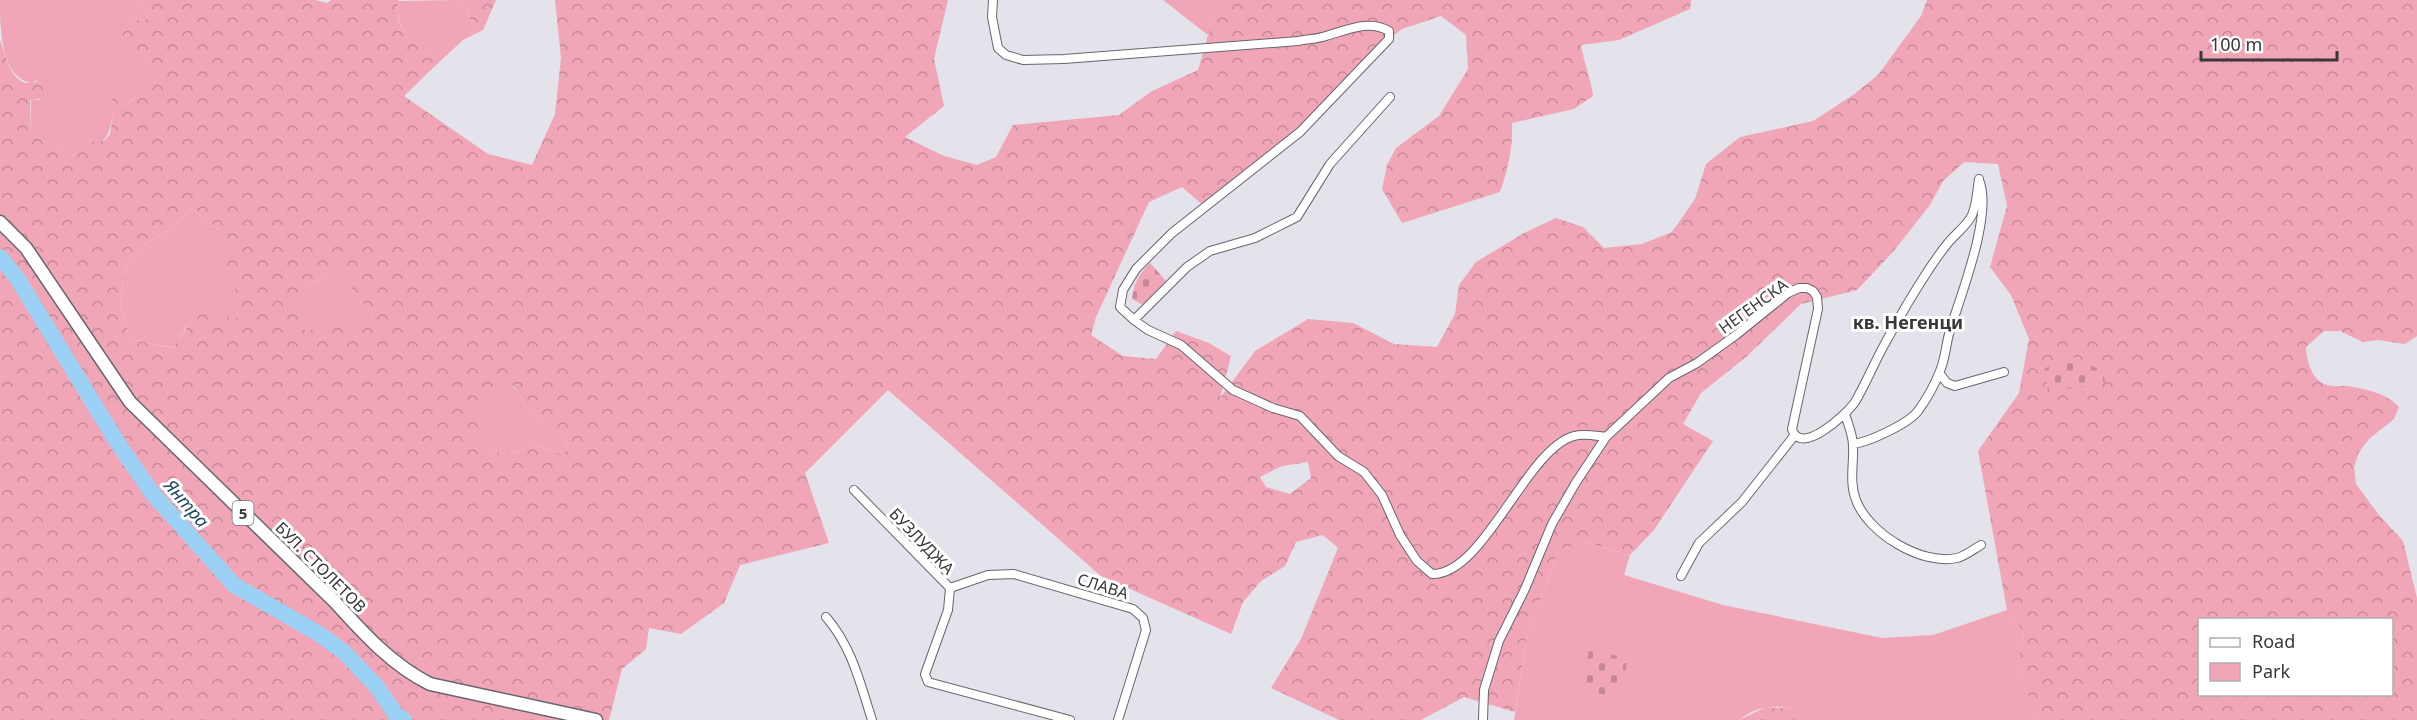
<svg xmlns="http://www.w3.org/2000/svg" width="2417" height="720" font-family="'Noto Sans',sans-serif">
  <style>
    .green { fill: #f1a6b7 }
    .forest { fill: url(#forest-crowns); fill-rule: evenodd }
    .cemetery { fill: url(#cemetery-stones) }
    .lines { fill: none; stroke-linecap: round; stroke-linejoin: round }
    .river { stroke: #9bd1f5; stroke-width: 16 }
    .minor-casing { stroke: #68666d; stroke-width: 10 }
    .primary-casing { stroke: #68666d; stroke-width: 15 }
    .minor { stroke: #fff; stroke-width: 8 }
    .primary { stroke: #fff; stroke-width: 12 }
    .labels { text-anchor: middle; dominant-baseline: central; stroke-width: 6; stroke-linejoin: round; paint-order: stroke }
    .shield { fill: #fff; stroke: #747375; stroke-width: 1.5 }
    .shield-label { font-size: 15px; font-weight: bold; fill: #38373a }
    .street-label { font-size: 16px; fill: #38373a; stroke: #fff }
    .neighbourhood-label { font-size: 18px; font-weight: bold; fill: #38373a; stroke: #fff }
    .water-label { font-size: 18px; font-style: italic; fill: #204961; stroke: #fff }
  </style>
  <defs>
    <pattern id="forest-crowns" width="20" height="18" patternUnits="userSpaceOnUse" patternTransform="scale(1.5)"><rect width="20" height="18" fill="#f1a6b7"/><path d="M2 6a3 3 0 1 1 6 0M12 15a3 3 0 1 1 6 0" fill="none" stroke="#c48896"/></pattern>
    <pattern id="cemetery-stones" width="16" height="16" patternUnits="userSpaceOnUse" patternTransform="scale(1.5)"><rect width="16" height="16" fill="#f1a6b7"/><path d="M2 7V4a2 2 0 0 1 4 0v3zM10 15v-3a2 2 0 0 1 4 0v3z" fill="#c48896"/></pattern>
  </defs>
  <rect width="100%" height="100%" fill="#e4e2ea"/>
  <path class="green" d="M0,0H135L146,9L148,18L142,21L124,17L135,51L147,57L157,80L144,86L137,96L128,104L121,105L114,110C107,147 104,141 72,155L30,134L31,99L39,100L44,91L37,80L31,83C0,77 0,25 0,0Z
    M458,0L468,11L472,25L483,30L463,40L435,66V58C408,38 399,36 397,1Z
    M1163,0H1213L1208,35Z
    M192,209L218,229L234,246L238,318L186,327L174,348L130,339L120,305L124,272L140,247L166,232Z
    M342,269L353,292L372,314L376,327L317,331L305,330C293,315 299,299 307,282L322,280L331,273Z
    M511,385L519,393L526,408L566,437L567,450L558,453L534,444C511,456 504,456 479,446V414L501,390Z
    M1585,542L1630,555L1624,575L1723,605L1882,638L1933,635L2007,610L2024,633L2017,663L2036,720H1812C1790,703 1762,702 1739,720H1514L1527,638L1558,551Z"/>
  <path class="forest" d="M135,0H315L327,3L331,0H398C395,33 411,40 435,58V66L404,96L488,154L532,165L555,114L561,58L555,0H948L934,59L944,106L905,137L944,156L977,165L996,157L1013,125L1119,115L1152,91L1198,70L1208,35L1213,0H1691L1690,9L1619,40L1581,45C1584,64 1591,78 1593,96L1574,109L1512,123C1513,148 1508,169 1500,192L1402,223L1382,189L1387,165L1396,148L1439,116L1468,69L1466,35L1441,16L1402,29L1389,39L1300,132L1205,207L1182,187L1149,202L1096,317L1091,335L1123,356L1156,359L1176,331L1209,343L1231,356L1220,398L1255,351L1308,319L1353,323L1394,344L1437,347L1455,314L1459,285L1476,262L1524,233L1556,218L1583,227L1604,248L1642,244L1672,232L1695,199L1706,164L1740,137L1813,121L1853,95L1878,75L1921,16L1927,0H2417V336L2405,344L2378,340L2363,342L2340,331H2324L2306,347C2307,364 2313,385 2333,386C2337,387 2342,385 2347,386C2365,389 2387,393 2399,407L2394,419L2369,439L2359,452L2354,467L2356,484L2379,515L2403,541L2417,598V720H2036L2017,663L2024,633L2007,610L1978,451L2019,393L2029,339L2011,295L1990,267L2007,206L1998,164L1964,162L1943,181L1930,205L1892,253L1857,290L1801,304L1746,357L1701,393L1683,424L1713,441L1654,530L1630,555L1585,542L1558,551L1527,638L1515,712L1464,697L1421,720H1339L1271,688L1301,639L1338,548L1323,535L1296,542L1285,566L1261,581L1243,602L1231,634L1101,576L888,390L805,473L829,543L740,565L724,603L681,634L649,628L646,649L622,669L609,720H0V40C5,52 11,85 30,83C35,83 38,80 44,80V98L30,100V134L72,155C81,146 91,141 104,141L110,134L114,110L110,106L112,99L117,98L122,105C133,104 136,96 142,88C146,84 152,82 156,80L147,57L135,51L116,27L124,17L142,21L148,18L146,9ZM192,209L218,229L234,246L223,273L235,286L238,318L196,314L173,348L130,339L120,305L124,272L140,247L166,232ZM342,270L353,292L372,314L375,326C369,325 363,322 357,321C339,319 323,332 305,330C293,315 300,299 307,282L322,280L331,273ZM512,385L519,393L526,408L566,437L567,450L558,453L534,444C511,456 504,456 479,446V414L501,390ZM1308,462L1311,478L1290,494L1266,487L1260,477L1282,466ZM2200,620H2392V694H2200Z
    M458,0H496L483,30L472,25L468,11Z
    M1766,707L1798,709L1812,720H1739Z"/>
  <path class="cemetery" d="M1150,263L1166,281L1143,305L1132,299C1134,283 1138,275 1150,263Z
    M2070,356L2103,371L2105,382L2048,392L2044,369Z
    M1589,650L1628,658L1620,698L1581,690Z"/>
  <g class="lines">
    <path class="river" d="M0,257L17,278L119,445L152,493L234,585L319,634L345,653L377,687L396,715L404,720"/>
    <g class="minor-casing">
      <path id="minor" d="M993,0L992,17L998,48L1006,55L1023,60L1064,59L1298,41C1308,39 1317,39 1326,36C1347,30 1369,19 1389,31V39L1300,132L1172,233L1136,269L1123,290L1120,307L1134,320L1148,330L1181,345L1233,390L1273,408L1300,416L1338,456L1364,472L1382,495L1400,535L1417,561L1432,574C1484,575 1526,449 1574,436C1585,433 1596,436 1606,437
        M1134,320L1187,267L1210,251L1255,238L1297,217L1330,164L1390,97
        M1940,374L1947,383L1955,386L2004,372
        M1845,414C1848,424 1853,435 1853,446C1854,464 1849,482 1856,500C1868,533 1922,566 1957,558C1965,556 1974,549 1981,545
        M1853,444C1869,442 1908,424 1918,411C1926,400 1935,384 1940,371C1946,357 1946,341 1951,327C1962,292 1993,213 1979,180
        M854,490L950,588L948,610L925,674L928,682L1070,720
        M1681,576L1699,543L1742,502L1794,436
        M950,588L988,575L1014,574L1133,609L1143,618L1146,630L1118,720
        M826,617C852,647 860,683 872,720
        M1483,720L1484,690L1499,641L1525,589L1552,524L1575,484L1606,437L1669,378L1697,363L1736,335L1788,293L1799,288H1807L1813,291L1817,297L1818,309L1792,429C1800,457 1846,415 1855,402C1865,385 1873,366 1882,349C1895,325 1909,300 1924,277C1931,266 1939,254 1948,243C1955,234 1967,226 1972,215C1977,204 1977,191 1979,179"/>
    </g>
    <g class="primary-casing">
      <path id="primary" d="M0,222L26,248L130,402L336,603C364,634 392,665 430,684L596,720"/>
    </g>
    <use href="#minor" class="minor"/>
    <use href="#primary" class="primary"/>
  </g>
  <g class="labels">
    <rect class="shield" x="232.5" y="501" width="21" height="24" rx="4.5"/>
    <g class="shield-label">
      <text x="243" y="513">5</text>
    </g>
    <g class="street-label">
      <text transform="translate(1753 306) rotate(-36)">НЕГЕНСКА</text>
      <text transform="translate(922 541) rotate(46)">БУЗЛУДЖА</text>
      <text transform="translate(321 567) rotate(45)">БУЛ. СТОЛЕТОВ</text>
      <text transform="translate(1103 586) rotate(17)">СЛАВА</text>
    </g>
    <g class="neighbourhood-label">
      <text x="1908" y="322">кв. Негенци</text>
    </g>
    <g class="water-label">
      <text transform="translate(187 503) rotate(49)">Янтра</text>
    </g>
  </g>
  <rect x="2198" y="618" width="195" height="78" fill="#ffffff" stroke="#afafb0" stroke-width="1.5"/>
  <rect x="2210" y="638" width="30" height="9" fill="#ffffff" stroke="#afafb0" stroke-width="1.5"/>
  <text x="2252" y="648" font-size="18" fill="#38373a">Road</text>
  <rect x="2210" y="663" width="30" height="18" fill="#f1a6b7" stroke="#afafb0" stroke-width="1.5"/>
  <text x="2252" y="678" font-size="18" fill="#38373a">Park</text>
  <path d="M2201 51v9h136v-9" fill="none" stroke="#38373a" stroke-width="3"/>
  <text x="2210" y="51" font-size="18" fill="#38373a" stroke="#ffffff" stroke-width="4.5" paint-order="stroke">100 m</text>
</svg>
